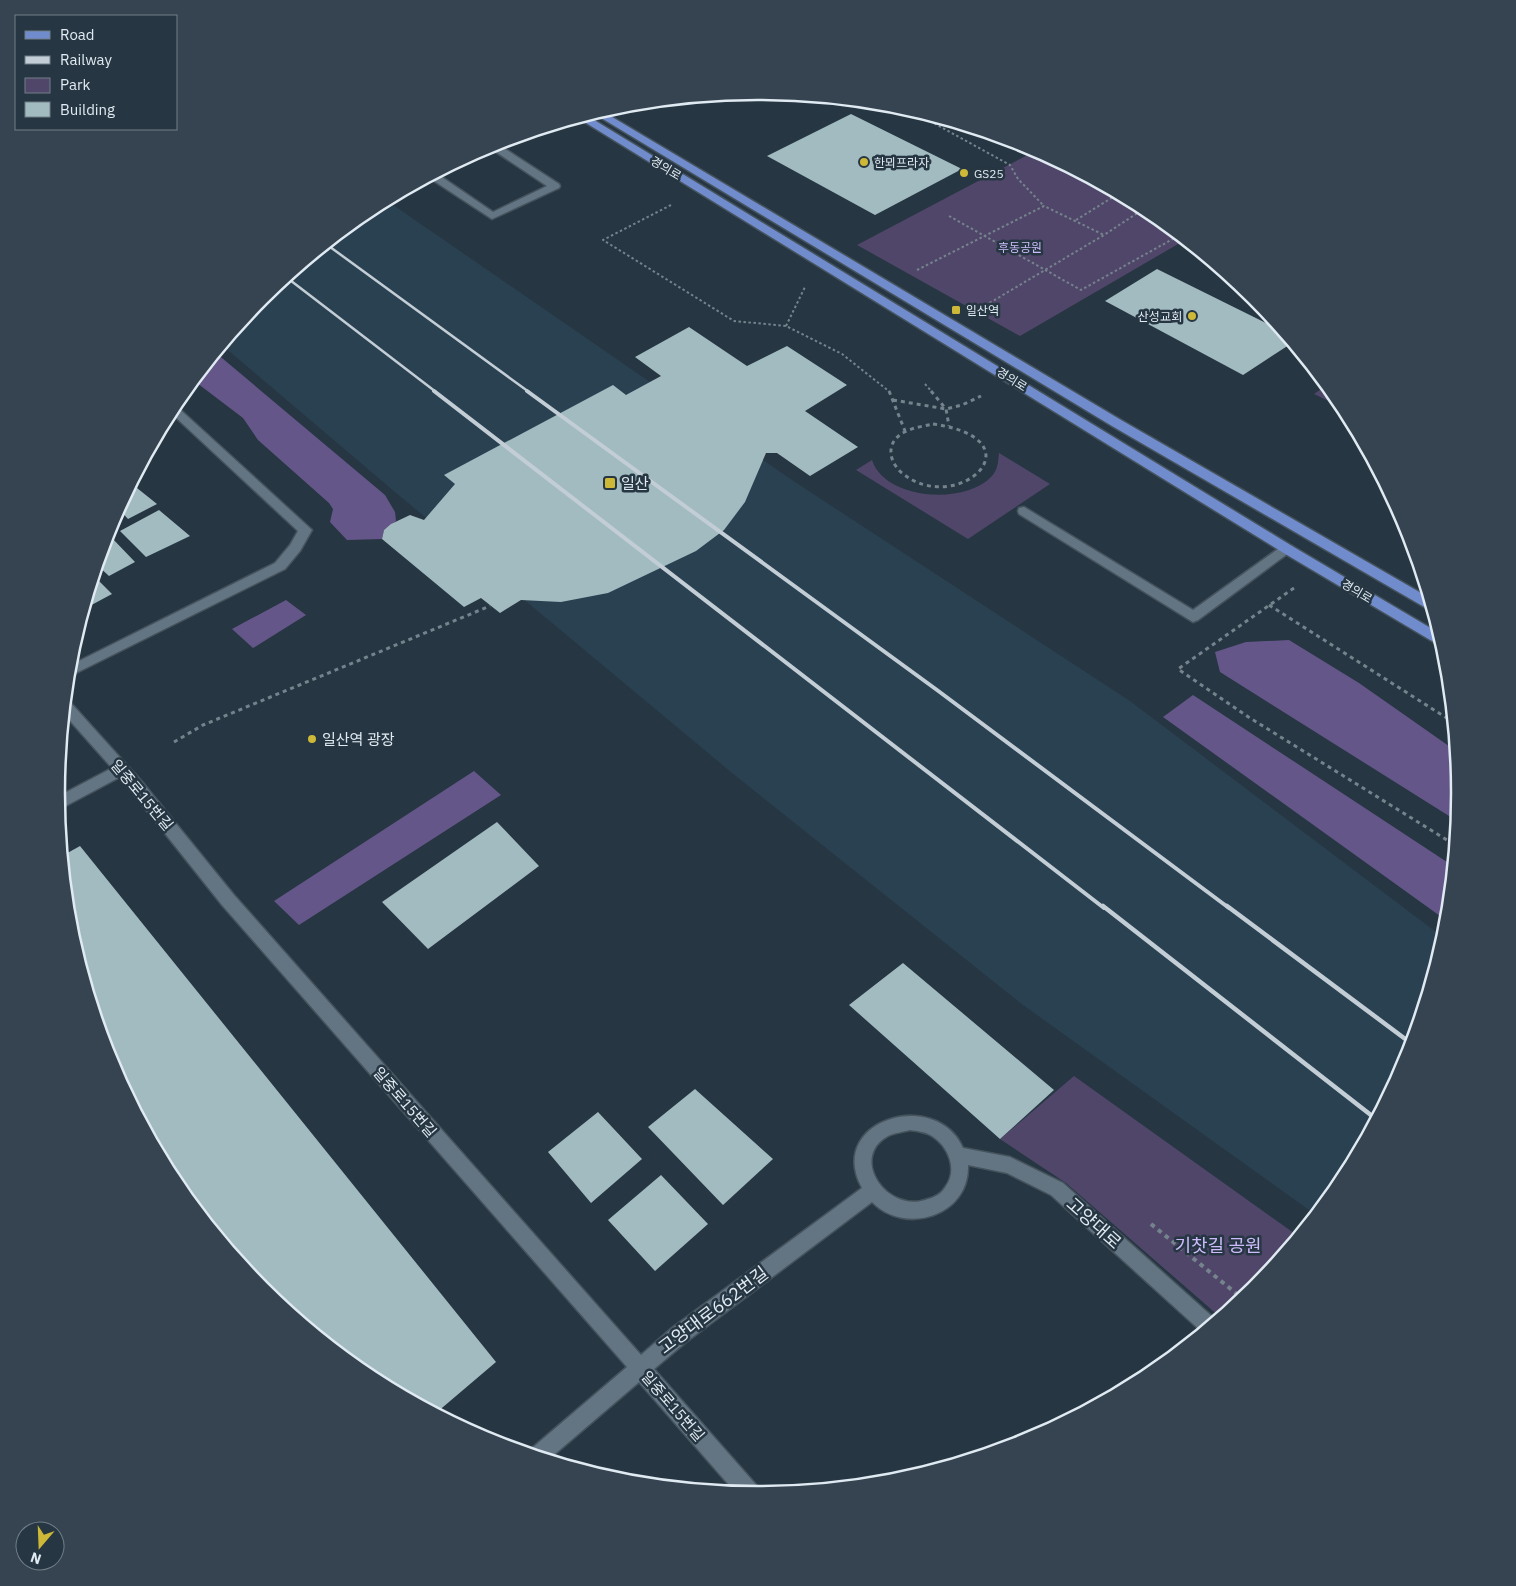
<svg xmlns="http://www.w3.org/2000/svg" width="1516" height="1586" font-family="'IBM Plex Sans','Noto Sans KR',sans-serif">
  <style>
    .built { fill: #2a4151 }
    .green { fill: #504669 }
    .forest { fill: #655689 }
    .building { fill: #a1bbc1 }
    .lines { fill: none; stroke-linecap: round; stroke-linejoin: round }
    .lane-casing { stroke: #45535d; stroke-width: 3 }
    .street-casing { stroke: #45535d; stroke-width: 3 }
    .primary-casing { stroke: #45535d; stroke-width: 3 }
    .path-far2 { stroke: #75838d; stroke-width: 2; stroke-dasharray: 2.5 2.5; stroke-linecap: butt }
    .path-far1 { stroke: #75838d; stroke-width: 3; stroke-dasharray: 4 4; stroke-linecap: butt }
    .path { stroke: #75838d; stroke-width: 4; stroke-dasharray: 4.5 4.5; stroke-linecap: butt }
    .lane { fill: #637583; fill-rule: evenodd }
    .street { fill: #637583; fill-rule: evenodd }
    .primary { fill: #718ccd; fill-rule: evenodd }
    .rail-far2 { stroke: #c2cdd5; stroke-width: 2.5 }
    .rail-far1 { stroke: #c2cdd5; stroke-width: 4 }
    .rail { stroke: #c2cdd5; stroke-width: 4.5 }
    .poi-dot { fill: #ceb837; stroke: #263642; stroke-width: 2 }
    .labels { text-anchor: middle; dominant-baseline: central; stroke-width: 5; stroke-linejoin: round; paint-order: stroke }
    .far-poi-label { font-size: 12px; fill: #e0eaf2; stroke: #263642; text-anchor: start }
    .far-street-label { font-size: 12px; fill: #e0eaf2; stroke: #263642 }
    .far-park-label { font-size: 12px; fill: #cdbbfb; stroke: #263642 }
    .poi-label { font-size: 15px; fill: #e0eaf2; stroke: #263642; text-anchor: start }
    .street-label { font-size: 15px; fill: #e0eaf2; stroke: #263642 }
    .near-street-label { font-size: 18px; fill: #e0eaf2; stroke: #263642 }
    .near-park-label { font-size: 18px; fill: #cdbbfb; stroke: #263642 }
    .rim { fill: none; stroke: #e0eaf2; stroke-width: 2.5 }
  </style>
  <rect width="100%" height="100%" fill="#263642"/>
  <path class="built" d="M386,200L795,482L1130,701L1444,938L1406,1062L1341,1183L1316,1215L1023,1005L732,773L389,487L222,345L262,297L368,209Z"/>
  <path class="green" d="M1037,150L1148,210L1185,240L1020,336L857,245Z
    M1327,385L1345,409L1314,394Z
    M999,453L1050,484L968,539L856,470L872,460C885,500 964,505 991,477C998,470 998,462 999,453Z
    M1074,1076L1298,1236L1254,1289L1220,1317L1066,1183L1000,1139Z"/>
  <path class="forest" d="M216,353L385,495L395,512L396,521L384,530L382,539L347,540L330,522L333,509L329,503L258,440L243,418L193,380Z
    M286,600L306,615L253,648L232,629Z
    M1289,640L1359,683L1456,751L1460,793L1457,821L1220,672L1215,652L1246,642Z
    M1193,695L1453,866L1447,921L1163,717Z
    M474,771L501,795L299,925L274,901Z"/>
  <path class="building" d="M851,114L962,169L875,215L767,156Z
    M1157,269L1282,331L1292,343L1243,375L1105,301Z
    M689,327L747,366L787,346L847,385L805,411L858,447L810,476L777,453H766L745,502L724,530L696,551L608,593L561,602L521,600L500,613L481,598L464,607L382,539L384,530L391,524L410,515L424,520L455,484L444,475L613,385L626,395L661,376L635,357Z
    M132,484L157,504L128,519L118,508Z
    M159,510L190,536L146,557L120,531Z
    M111,537L135,562L109,576L97,565L105,540Z
    M94,576L112,594L84,609Z
    M497,822L539,866L428,949L382,902Z
    M80,846L496,1362L436,1413L368,1376L262,1289L174,1183L110,1061L70,930L62,856Z
    M903,963L1054,1090L1000,1139L849,1005Z
    M695,1089L773,1159L723,1205L648,1127Z
    M598,1112L642,1159L591,1203L548,1152Z
    M661,1175L708,1224L655,1271L608,1220Z"/>
  <g class="lines">
    <g class="lane-casing">
      <path id="lane" d="M496,143L559,184L560,186L559,188L492,219L428,177L436,173L493,212L547,186L487,146Z
        M174,404L312,530L300,551L285,569L68,677L69,666L275,563L290,545L298,531L170,412Z
        M1024,507L1193,610L1282,546H1292L1294,549L1198,620L1193,622L1019,514L1018,511L1019,508Z"/>
    </g>
    <g class="street-casing">
      <path id="street" d="M65,701L70,702L143,783L234,895L641,1355L672,1328L862,1188C825,1120 936,1087 963,1148L1010,1157L1063,1183L1216,1320L1202,1332L1051,1195L1007,1173L968,1165C970,1216 905,1236 872,1202L686,1342L654,1369L758,1487L761,1494L736,1493L639,1382L549,1459L529,1453L531,1449L627,1367L222,905L120,777L58,810L57,797L112,768L64,714ZM910,1130C917,1131 926,1132 932,1136C948,1146 958,1169 946,1186C942,1193 936,1197 928,1199C888,1215 848,1158 888,1136C894,1133 903,1132 910,1130Z"/>
    </g>
    <g class="primary-casing">
      <path id="primary" d="M602,111L1121,420L1428,597L1432,609L1426,608L1112,426L593,113Z
        M586,115L1292,546L1439,633L1443,646L1437,644L1282,552L578,118Z"/>
    </g>
    <path class="path-far2" d="M908,109L1010,165L1018,179L1044,206
      M671,205L603,240L734,321L786,326L842,354L890,392
      M949,216L1081,290L1180,235
      M1076,220L1118,194
      M917,270L1044,206L1104,235
      M981,308L1104,235L1145,208
      M786,326L805,287
      M925,384L932,392"/>
    <path class="path-far1" d="M889,391L905,431
      M931,391L946,409L949,426
      M893,400L946,409L962,405L981,396
      M933,424C1043,440 956,518 902,473C886,459 887,439 907,431C915,427 925,426 933,424Z
      M1294,588L1178,669L1250,718L1455,845
      M1269,605L1453,722
      M174,742L203,725L490,606"/>
    <path class="path" d="M1151,1224L1243,1299"/>
    <use href="#lane" class="lane"/>
    <use href="#street" class="street"/>
    <use href="#primary" class="primary"/>
    <path class="rail-far2" d="M326,244L529,392
      M286,277L436,392"/>
    <path class="rail-far1" d="M434,391L1104,908
      M527,391L937,690L1229,908"/>
    <path class="rail" d="M1103,906L1376,1119
      M1227,906L1412,1044"/>
  </g>
  <g class="poi-dot">
    <circle cx="864" cy="162" r="5"/>
    <circle cx="964" cy="173" r="5"/>
    <rect x="951" y="305" width="10" height="10" rx="2.5"/>
    <circle cx="1192" cy="316" r="5"/>
    <rect x="604" y="477" width="12" height="12" rx="2.5"/>
    <circle cx="312" cy="739" r="5"/>
  </g>
  <g class="labels">
    <g class="far-poi-label">
      <text x="874" y="162">한뫼프라자</text>
      <text x="974" y="173">GS25</text>
      <text x="966" y="310">일산역</text>
      <text x="1182" y="316" text-anchor="end">산성교회</text>
    </g>
    <g class="far-street-label">
      <text transform="translate(666 168) rotate(31)">경의로</text>
      <text transform="translate(1012 379) rotate(32)">경의로</text>
      <text transform="translate(1357 591) rotate(31)">경의로</text>
    </g>
    <g class="far-park-label">
      <text x="1020" y="247">후동공원</text>
    </g>
    <g class="poi-label">
      <text x="621" y="483">일산</text>
      <text x="322" y="739">일산역 광장</text>
    </g>
    <g class="street-label">
      <text transform="translate(142 795) rotate(50)">일중로15번길</text>
      <text transform="translate(405 1102) rotate(49)">일중로15번길</text>
      <text transform="translate(673 1406) rotate(49)">일중로15번길</text>
    </g>
    <g class="near-street-label">
      <text transform="translate(1094 1223) rotate(42)">고양대로</text>
      <text transform="translate(713 1310) rotate(-37)">고양대로662번길</text>
    </g>
    <g class="near-park-label">
      <text x="1218" y="1245">기찻길 공원</text>
    </g>
  </g>
  <path d="M0 0H1516V1586H0ZM65 793a693 693 0 1 1 1386 0a693 693 0 1 1-1386 0Z" fill="#354450" fill-rule="evenodd"/>
  <path class="rim" d="M65 793a693 693 0 1 1 1386 0a693 693 0 1 1-1386 0Z"/>
  <rect x="15" y="15" width="162" height="115" fill="#263642" stroke="#707e88"/>
  <rect x="25" y="31" width="25" height="8" fill="#718ccd" stroke="#707e88"/>
  <text x="60" y="40" font-size="15" fill="#e0eaf2">Road</text>
  <rect x="25" y="56" width="25" height="8" fill="#c2cdd5" stroke="#707e88"/>
  <text x="60" y="65" font-size="15" fill="#e0eaf2">Railway</text>
  <rect x="25" y="78" width="25" height="15" fill="#504669" stroke="#707e88"/>
  <text x="60" y="90" font-size="15" fill="#e0eaf2">Park</text>
  <rect x="25" y="102" width="25" height="15" fill="#a1bbc1" stroke="#707e88"/>
  <text x="60" y="115" font-size="15" fill="#e0eaf2">Building</text>
  <g transform="translate(40 1546) rotate(199)"><circle r="24" fill="#263642" stroke="#707e88"/>
  <path d="M0-4L9 19L0 12L-9 19Z" fill="#ceb837"/>
  <text y="-8" font-size="14" font-weight="bold" text-anchor="middle" fill="#e0eaf2">N</text>
  </g>
</svg>
